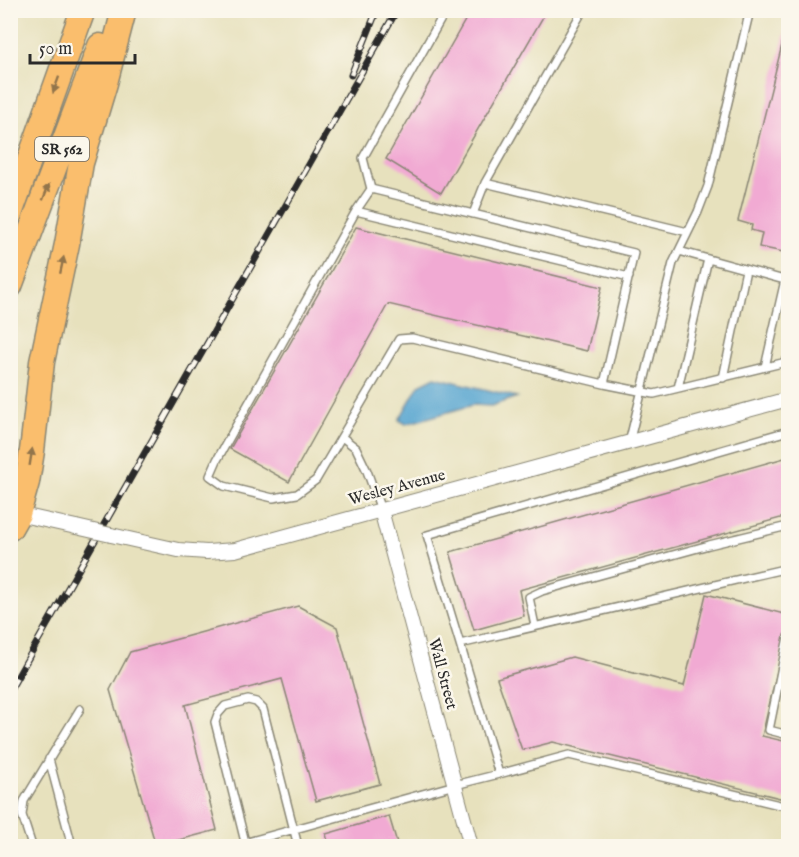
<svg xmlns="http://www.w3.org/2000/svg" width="799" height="857" font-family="'IM FELL English',serif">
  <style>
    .water { fill: #56a5d0; stroke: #40687e; stroke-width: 1.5 }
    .building { fill: #f1aad3 }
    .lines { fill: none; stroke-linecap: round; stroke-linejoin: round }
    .service-casing { stroke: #898674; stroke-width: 10 }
    .minor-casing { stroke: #898674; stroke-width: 16 }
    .motorway-casing { stroke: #898674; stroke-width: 27 }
    .service { stroke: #fff; stroke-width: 7 }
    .minor { stroke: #fff; stroke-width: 14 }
    .motorway { stroke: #fabe6d; stroke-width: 24 }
    .rail-casing { stroke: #2b2b2b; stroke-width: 7 }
    .rail { stroke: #fbf7ec; stroke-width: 4.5; stroke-dasharray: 14; stroke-linecap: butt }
    .minor-bridge-casing { stroke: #898674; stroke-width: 16; stroke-linecap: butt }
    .minor-bridge { stroke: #fff; stroke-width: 14 }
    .oneway { fill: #92744c }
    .labels { text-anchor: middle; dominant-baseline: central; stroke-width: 5; stroke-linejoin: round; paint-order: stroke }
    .shield { fill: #fbf7ec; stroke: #696865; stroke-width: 1.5 }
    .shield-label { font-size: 15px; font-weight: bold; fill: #2b2b2b }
    .street-label { font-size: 16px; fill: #2b2b2b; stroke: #fbf7ec }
  </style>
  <rect width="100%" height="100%" fill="#fbf7ec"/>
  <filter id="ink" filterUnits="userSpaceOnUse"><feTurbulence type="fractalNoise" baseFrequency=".0167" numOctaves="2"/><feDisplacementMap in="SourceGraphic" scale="12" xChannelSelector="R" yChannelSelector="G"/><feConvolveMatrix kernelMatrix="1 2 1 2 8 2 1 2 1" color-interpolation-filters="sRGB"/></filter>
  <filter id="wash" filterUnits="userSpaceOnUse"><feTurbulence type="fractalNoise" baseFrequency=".008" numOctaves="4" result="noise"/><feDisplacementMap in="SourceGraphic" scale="24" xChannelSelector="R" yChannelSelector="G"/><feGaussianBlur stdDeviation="1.35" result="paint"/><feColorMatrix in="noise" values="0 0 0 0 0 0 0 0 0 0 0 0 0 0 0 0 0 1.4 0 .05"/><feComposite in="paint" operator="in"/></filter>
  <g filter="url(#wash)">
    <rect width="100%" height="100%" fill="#e7e1bd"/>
    <path class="water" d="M435,377L517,397L491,406L473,405L406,424L399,420L419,385Z"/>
    <g id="blocks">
      <path class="building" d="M471,10H547L441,193L386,159Z
        M788,21V253L759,247L762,233L751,230L752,225L738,221Z
        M356,227L602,287L587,351L388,304L289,482L230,449Z
        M788,457V516L519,590L524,616L474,630L450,552Z
        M706,594L788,615V625L762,736L788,742V800L553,742L522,750L497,678L572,657L684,686Z
        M298,606L337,627L380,784L316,801L282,679L185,705L217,830L156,846L110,690L130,652Z
        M389,816L398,846H329L326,834Z"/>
    </g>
  </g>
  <g filter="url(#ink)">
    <use href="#blocks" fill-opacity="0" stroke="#898674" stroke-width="1.5"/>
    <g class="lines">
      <g class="service-casing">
        <path id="service" d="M446,10L363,158L371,189L634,253L604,384L654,394L782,363L788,360
          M485,183L688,232
          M371,189L356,211L217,460L210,476L224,486L273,498L297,494L316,480L399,339L412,338L604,384
          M356,211L629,277
          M473,214L485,183L583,10
          M679,251L788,281
          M765,367L785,280
          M723,378L746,270
          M678,388L708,259
          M342,437L356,448L367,471L381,510
          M629,443L673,263L698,212L708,186L750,10
          M535,626L529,597L542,591L709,545L788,526
          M788,637L769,730L788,735
          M460,644L427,535L788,431
          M49,759L72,846
          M499,774L460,644L788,568
          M32,846L22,815L24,801L80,709
          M233,846L455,785L499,774L569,755L788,807
          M246,846L215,722L218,714L225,706L248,700L256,702L263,709L298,846"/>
      </g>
      <g class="minor-casing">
        <path id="minor" d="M381,510L471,846
          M13,513L76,527
          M111,535L178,550L207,552L235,550L788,399"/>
      </g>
      <g class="motorway-casing">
        <path id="motorway" d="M10,214L83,10
          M10,286L100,46
          M10,528L18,514L27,482L32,451L42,362L67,244L81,163L105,83L124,10"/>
      </g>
      <use href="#service" class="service"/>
      <use href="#minor" class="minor"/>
      <use href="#motorway" class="motorway"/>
      <g class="rail-casing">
        <path id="rail" d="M351,75L377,10
          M10,690L85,558L397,10"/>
      </g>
      <use href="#rail" class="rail"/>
      <g class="minor-bridge-casing">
        <path id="minor-bridge" d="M76,527L111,535"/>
      </g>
      <use href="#minor-bridge" class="minor-bridge"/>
    </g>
    <defs><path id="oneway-solid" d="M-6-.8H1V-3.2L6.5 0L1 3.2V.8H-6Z" transform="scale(1.5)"/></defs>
    <g class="oneway">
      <use href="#oneway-solid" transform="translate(56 85) rotate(110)"/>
      <use href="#oneway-solid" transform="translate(46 192) rotate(-69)"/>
      <use href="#oneway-solid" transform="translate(62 265) rotate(-78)"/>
      <use href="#oneway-solid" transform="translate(31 457) rotate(-81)"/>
    </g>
  </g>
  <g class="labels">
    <rect class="shield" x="35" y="137" width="54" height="24" rx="4.5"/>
    <g class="shield-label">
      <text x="62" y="149">SR 562</text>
    </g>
    <g class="street-label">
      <text transform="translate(397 488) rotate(-15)">Wesley Avenue</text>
      <text transform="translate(442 674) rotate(75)">Wall Street</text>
    </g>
  </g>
  <rect width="799" height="857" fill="none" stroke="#fbf7ec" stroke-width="36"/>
  <path d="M30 54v9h105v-9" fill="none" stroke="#2b2b2b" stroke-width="3"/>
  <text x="39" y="54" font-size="18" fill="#2b2b2b" stroke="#fbf7ec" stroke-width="4.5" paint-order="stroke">50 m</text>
</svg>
